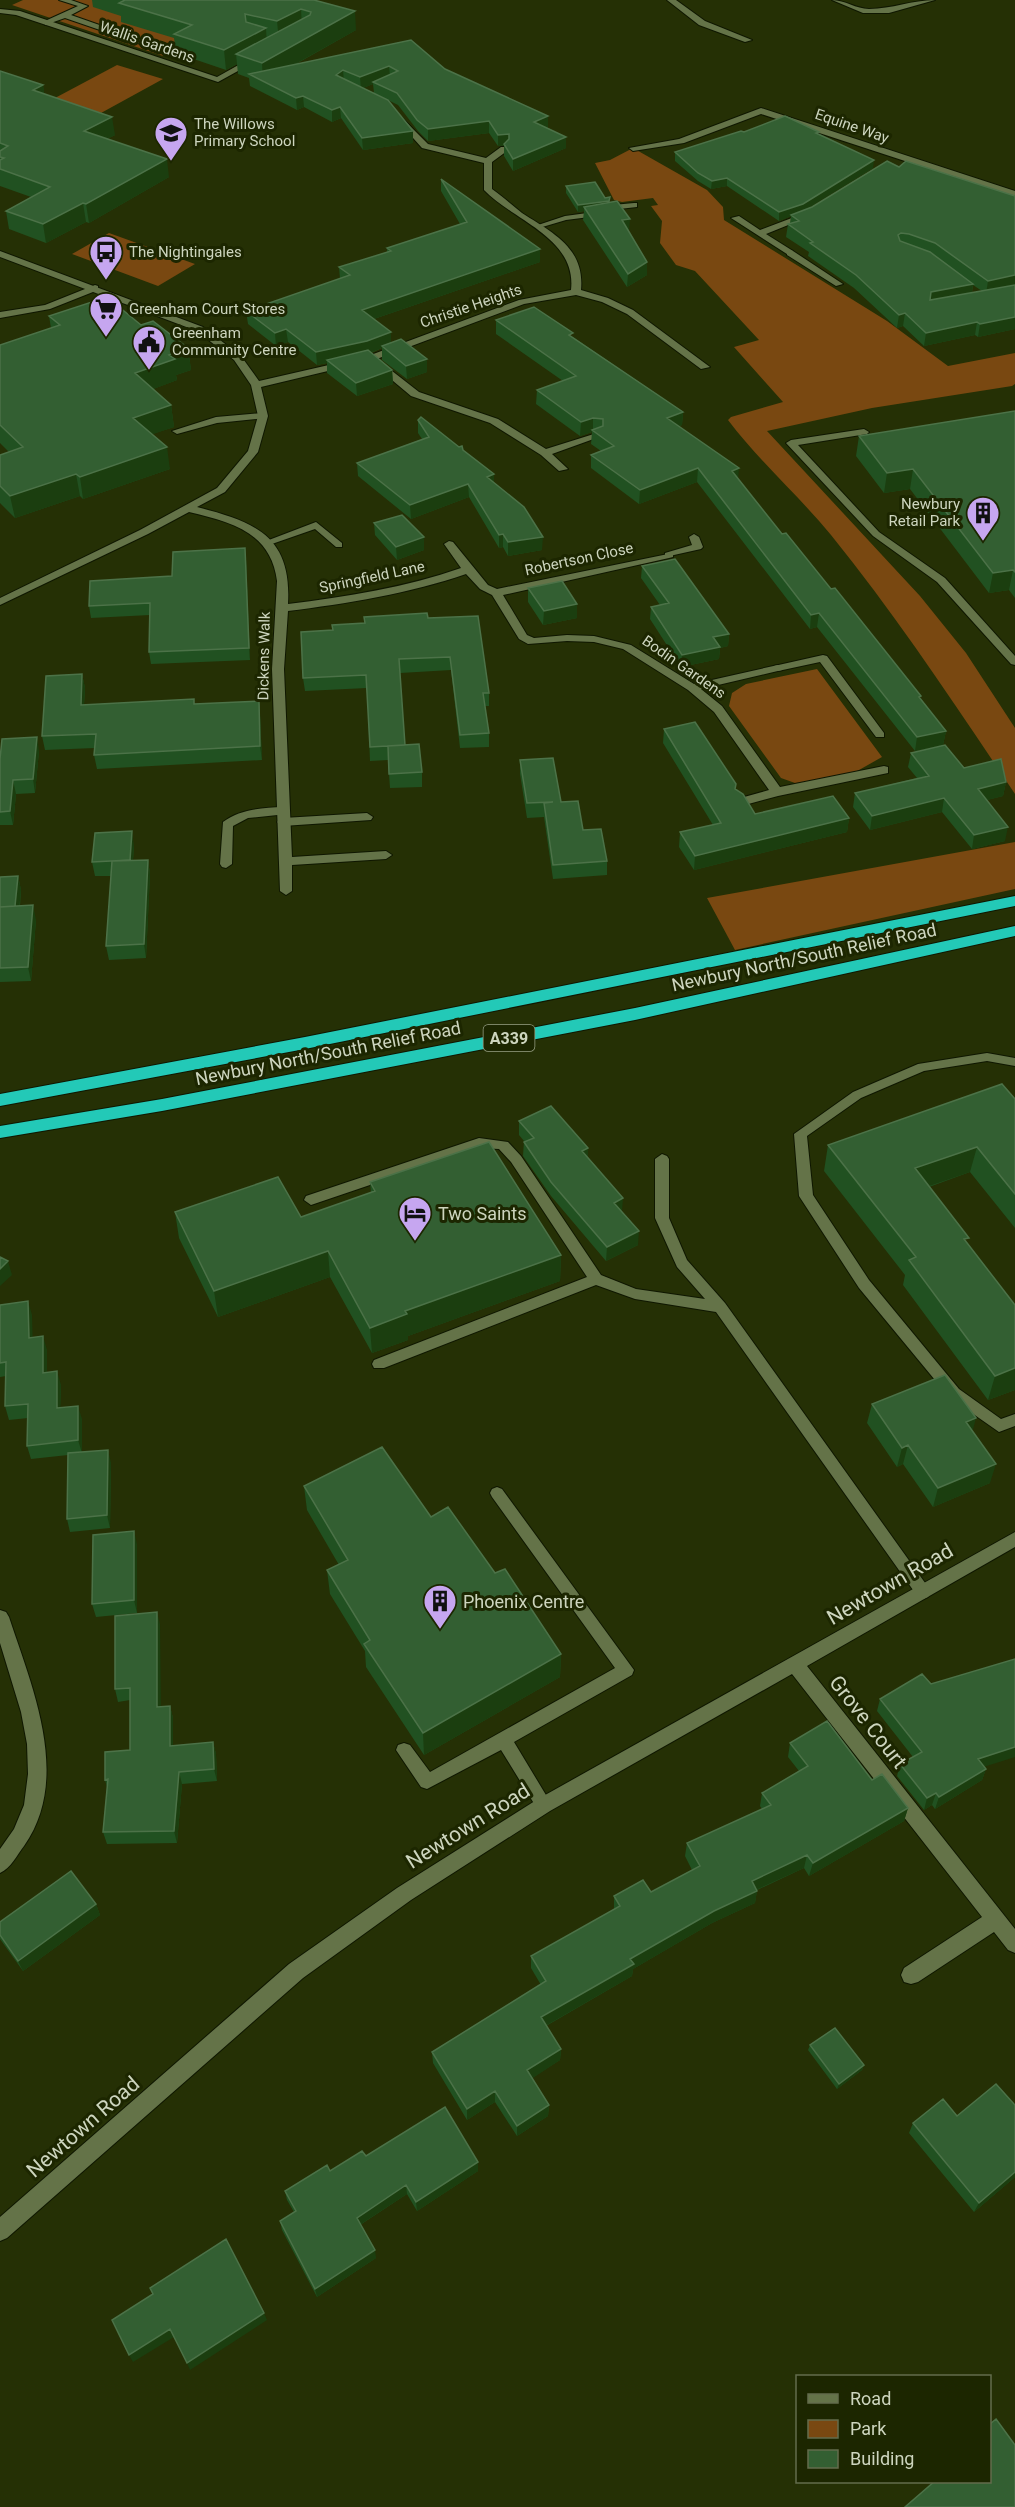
<svg xmlns="http://www.w3.org/2000/svg" width="1015" height="2507" font-family="Roboto,sans-serif">
  <style>
    .green { fill: #794811 }
    .lines { fill: none; stroke-linecap: round; stroke-linejoin: round }
    .lane-casing { stroke: #0f1700; stroke-width: 2 }
    .street-casing { stroke: #0f1700; stroke-width: 2 }
    .highway-casing { stroke: #0f1700; stroke-width: 2 }
    .lane { fill: #647348; fill-rule: evenodd }
    .street { fill: #647348; fill-rule: evenodd }
    .highway { fill: #23c9b7; fill-rule: evenodd }
    .wall { fill: #215121; fill-rule: evenodd }
    .shaded-wall { fill: #1b3e0f }
    .building { fill: #335f32; stroke: #4c7248; stroke-width: 1.5 }
    .labels { text-anchor: middle; dominant-baseline: central; stroke-width: 6; stroke-linejoin: round; paint-order: stroke }
    .far-street-label { font-size: 15px; fill: #cdd5be; stroke: #1c2600 }
    .far-poi-label { font-size: 15px; fill: #cdd5be; stroke: #1c2600; text-anchor: start }
    .shield { fill: #1c2600; stroke: #98a085; stroke-width: 1.5 }
    .shield-label { font-size: 16px; font-weight: bold; fill: #cdd5be }
    .street-label { font-size: 18px; fill: #cdd5be; stroke: #1c2600 }
    .poi-label { font-size: 18px; fill: #cdd5be; stroke: #1c2600; text-anchor: start }
    .near-street-label { font-size: 21px; fill: #cdd5be; stroke: #1c2600 }
  </style>
  <rect width="100%" height="100%" fill="#253005"/>
  <path class="green" d="M23,0H267L163,56L12,5Z
    M117,65L163,79L101,113L55,98Z
    M633,148L707,190L723,207L724,220L887,321L948,366L1015,353V384L1012,386L872,408L767,431L920,596L966,653L1015,728V794C956,706 898,618 831,535C798,495 759,461 728,420L731,417L783,402L734,347L759,340L695,271L676,265L660,243L662,221L651,206L658,205L653,198L622,202L614,200L595,163L610,160Z
    M109,233L195,264L158,286L72,254Z
    M817,669L882,757L852,774L819,782L795,783L781,778L729,706L732,693L746,684Z
    M1015,842V889L735,950L707,898Z"/>
  <g class="lines">
    <g class="lane-casing">
      <path id="lane" d="M59,0H71L88,6L71,15L168,49L161,51L65,18L45,25V21L78,6Z
        M634,203H637V207L619,209L613,214L566,220L539,228L535,226L565,216L610,210L613,205Z
        M790,250L793,251L843,284L836,286L787,255V251Z
        M95,285L98,286V290L50,309L0,318V312L45,305Z
        M263,413L266,414V418L217,423L177,434L172,431L216,417Z
        M864,429L869,432L867,434L798,445L879,532L945,578L1015,656V665L1011,664L937,582L873,536L786,443L791,440Z
        M316,522L342,543V547H336L315,529L269,545L261,543Z
        M694,534L699,537L703,547L701,549L665,557V553L692,545L689,537Z
        M823,655L827,656L884,733V737H876L820,662L778,671L773,668L774,666Z
        M283,807L287,808V814L248,818L233,826L232,864L226,868L222,867L220,864L223,822C240,809 262,808 283,807Z
        M367,813L373,817L371,820L283,826L277,822L283,818Z
        M987,1053L1015,1058V1066L987,1061L924,1071L861,1098L807,1136L813,1195L869,1280L959,1389L1001,1419L1015,1414V1426L999,1432L949,1397L859,1288L799,1196L794,1134L853,1092L918,1064Z
        M479,1138L508,1142L521,1156L601,1275L636,1289L705,1299L677,1267L655,1218V1159L662,1154L667,1156L669,1159V1218L687,1260L725,1303L928,1587L931,1592L928,1597L923,1599L918,1597L716,1312L635,1299L596,1285L384,1368H374L372,1364L374,1360L587,1277L511,1162L499,1149L479,1148L311,1205L304,1200L306,1196Z
        M497,1487L502,1489L634,1670L632,1675L514,1742L552,1805L550,1810L544,1813L538,1810L501,1750L427,1789L421,1787L396,1750L398,1745L404,1743L410,1745L430,1772L615,1668L492,1497L490,1493L492,1489Z"/>
    </g>
    <g class="street-casing">
      <path id="street" d="M667,0H676L705,21L752,40L745,42L699,25Z
        M832,0C845,0 856,9 869,9C892,9 912,0 935,0L889,13H863Z
        M0,9L20,11L217,77L251,58L258,60L218,82L16,15L0,13Z
        M761,108L1015,191V197L761,114L684,143L633,151L629,148L679,139Z
        M401,117L428,144L486,158L501,147H507V151L492,162V189C503,197 512,205 522,213C553,233 585,248 581,290L608,298L633,310L710,367L701,369L627,314L602,302L576,295L524,304L374,360L261,387L268,416L258,452L225,492L197,507C255,522 292,536 288,604C346,597 407,587 461,568L444,544L449,541L453,542L488,585L497,589L673,553V557L669,558L503,595L527,635L534,638L567,635L594,636L631,645L694,684L778,665L782,666V670L701,689L722,706L780,787L884,766L888,767V773L778,796L741,806L737,805L735,802L737,799L769,790L714,712L688,690L623,649L594,642L567,641L528,644L519,639L492,595L480,589L466,574C412,593 345,604 288,611L284,669L292,857L386,851L392,855L386,859L292,865V891L286,895L280,891L272,669L277,581C271,532 231,522 189,512L148,534L0,605V598L140,530L217,488L248,451L258,416L251,385L234,360L197,331L0,257V251L203,327L241,356L259,381L368,356L519,300L571,290C577,238 514,221 484,190V163L422,148L397,120Z
        M805,213L813,215L766,234L793,251V255L790,256L731,218L739,216L760,230Z
        M378,360L419,392L498,419L546,449L597,433L602,436L552,454L568,469L559,471L541,455L490,423L411,396L374,365L373,363Z
        M1015,1532V1547L807,1666L1015,1929V1953L1008,1950L994,1932L918,1982L911,1984L904,1982L901,1975L904,1968L982,1917L792,1674L550,1811L411,1900L303,1978L7,2238L0,2241V2217L289,1964L397,1888L538,1799Z
        M0,1610L6,1612L9,1617C32,1687 72,1778 24,1846C17,1855 11,1868 0,1873V1849L14,1829L24,1805L28,1774L27,1744L21,1712L0,1643Z"/>
    </g>
    <g class="highway-casing">
      <path id="highway" d="M1015,896V906L305,1049L0,1106V1094L305,1037Z
        M1015,926V936L635,1020L162,1111L0,1138V1126L162,1099L635,1008Z"/>
    </g>
    <use href="#lane" class="lane"/>
    <use href="#street" class="street"/>
    <use href="#highway" class="highway"/>
  </g>
  <path class="wall" d="M92,0H314L356,30L296,64L411,40L445,69L548,128L566,137V148L513,171L504,156V146H498L489,133L428,141L418,131L398,105L388,100L413,143L363,150L341,118L332,122L304,107L297,110L250,86L249,78L238,74L237,64L226,70L176,53L174,38L121,22V16L93,7ZM373,84L374,93L363,88Z
    M0,71L43,85L44,94L115,135L107,139L169,177L89,223L86,222L46,243L9,229L6,211L31,197L0,186Z
    M744,132L819,135L873,168L806,209L899,167L1015,196V329L978,337L975,335L924,346L903,326L897,328L854,288L808,256L809,252L786,237L788,224L790,223L791,216L779,221L727,186L711,189L698,181L675,161V152ZM973,285L982,291L972,293Z
    M441,179L540,262L374,319L391,343L427,372L407,379L382,360V348L371,353L392,370L393,384L357,396L327,373V363L317,365L288,342L276,346L248,324L246,311L340,279L339,267L387,252V248L460,224L441,191Z
    M566,186L605,198L610,202L629,232L647,275L627,287L583,220L584,211L578,212L566,193Z
    M49,316L141,325L188,348L191,370L176,375L177,380L153,389L171,405L174,427L152,434L170,469L83,499L80,496L15,518L0,503V455L9,452L0,443V345L51,328Z
    M496,320L573,337L683,412L682,425L679,426L738,479L782,534L921,699L946,731L943,745L915,751L817,627L810,629L697,482L639,504L591,468V455L601,451L591,444L592,432L580,436L536,404L537,390L563,381L496,334Z
    M1015,411V598L1009,590L989,593L910,489L884,493L856,456L859,436Z
    M418,420L463,450L494,474V483L542,550L508,556L503,547L499,548L469,497L411,519L358,476L357,463L422,439L418,433Z
    M374,523L424,537V550L397,560L375,535Z
    M246,559L250,660L151,664L149,652L150,615L91,618L89,606L172,576Z
    M642,566L729,634L728,646L720,648L719,659L681,667L650,619L651,607L660,605L641,578Z
    M528,588L577,604V618L543,625L528,602Z
    M428,618L489,693V706H485L489,733V747L460,748L451,670L400,673L405,745L422,772V787L390,788L388,760L370,761L367,688L305,691L303,678L332,630Z
    M82,674L85,688L84,705L194,704L259,701L260,715L262,760L97,769L94,755L95,748L45,750L42,736Z
    M664,729L736,790L755,814L849,818L847,832L694,870L679,847L680,832L713,825L663,743Z
    M39,751L35,793L16,794L13,825H0V759Z
    M911,753L964,768L1006,782L1003,796L987,800L1005,841L972,849L942,812L870,830L853,807L855,793L917,778L908,767Z
    M520,760L561,802L607,861V875L553,879L544,817L527,818L520,774Z
    M134,846L133,860H148L150,874L146,958L109,960L106,946L111,876H95L92,862Z
    M18,876L21,890L20,906L36,920L31,981L0,982V877Z
    M1015,1099V1228L970,1172L929,1187L967,1244L1015,1305V1390L988,1400L903,1285L905,1275L824,1171L828,1145Z
    M519,1121L588,1148V1158L622,1212L638,1245L606,1261L551,1196L523,1156L524,1141L519,1135Z
    M370,1182L561,1255L560,1281L408,1336V1340L372,1353L330,1277L218,1317L179,1238L175,1212L301,1217L371,1193Z
    M0,1305L32,1315V1337L47,1350V1372L61,1385L60,1408L82,1419V1452L111,1463L110,1528L70,1532L67,1519L68,1455L31,1459L27,1446L28,1418L9,1420L5,1406L6,1376L0,1377Z
    M872,1404L973,1432L990,1483L933,1507L903,1464L897,1467L867,1423Z
    M304,1486L431,1517L495,1573L561,1654L560,1677L424,1755L366,1667L365,1651L330,1594L327,1570L339,1565L307,1510Z
    M137,1544V1613L96,1617L92,1604Z
    M160,1624V1707L170,1706L173,1718V1746L213,1742L216,1754L217,1781L182,1784L177,1843L107,1844L103,1832L107,1787L105,1780L130,1750V1700L118,1702L115,1689Z
    M880,1699L985,1767L986,1769L982,1780L935,1809L932,1805L924,1810L897,1776L900,1764L913,1757L877,1711Z
    M790,1743L872,1780L908,1808L904,1821L809,1876L804,1868L757,1890L755,1903L712,1923L633,1969L632,1976L546,2026L561,2049L560,2060L532,2078L549,2105L548,2116L517,2136L495,2102L467,2120L433,2063L432,2052L541,1985L531,1968V1956L614,1910V1896L651,1892L692,1870L685,1856L687,1843L762,1809L760,1806L762,1793L799,1771L788,1757Z
    M96,1904L100,1915L23,1971L0,1939V1922Z
    M810,2045L864,2065L862,2070L837,2089L808,2050Z
    M1015,2105V2177L974,2212L909,2133L913,2123Z
    M366,2156L478,2162V2171L417,2211L407,2194L360,2225L376,2258L317,2297L282,2230L280,2221L294,2212L287,2200L285,2191Z"/>
  <path class="shaded-wall" d="M301,9L302,28L279,41L277,21Z
    M355,11L356,30L263,82L262,63Z
    M266,28L267,48L236,54L237,64L226,70L224,50Z
    M389,66L390,78L373,82V84L361,89L360,77Z
    M343,70L344,82L336,75Z
    M43,85L46,103L33,90Z
    M303,96L304,107L297,110L296,98Z
    M340,107L341,118L332,122V110Z
    M548,116V128L534,122Z
    M112,117L115,135L87,150L84,131Z
    M489,121V133L428,141V129Z
    M413,131V143L363,150L362,138Z
    M509,134V145L504,144V146H498V135Z
    M566,137V148L513,171V159Z
    M167,159L169,177L89,223L86,204Z
    M874,160L873,168L802,212L779,221V212Z
    M727,178V186L711,189L712,181Z
    M610,197V204L584,207V211L578,212V205Z
    M83,203L86,222L46,243L43,224Z
    M630,219L629,232L622,220Z
    M540,249V262L362,323V310Z
    M647,262V275L627,287L628,274Z
    M1015,275V285L986,294L988,281Z
    M973,284L971,297L929,305L931,292Z
    M905,313L903,326L897,328L899,315Z
    M1015,317V329L978,337L980,324Z
    M977,322L975,335L924,346L926,333Z
    M286,329L288,342L276,346L275,333Z
    M391,332V345L382,346V348L367,354L327,360V363L317,365L316,352Z
    M188,348L191,370L176,375L177,380L138,395L135,373L169,355Z
    M427,359V372L407,379L406,366Z
    M392,370L393,384L357,396L356,383Z
    M171,405L174,427L136,440L133,418Z
    M683,412L682,425L666,431L667,418Z
    M593,418V431L592,430V432L580,436L581,422Z
    M167,447L170,469L83,499L80,477Z
    M698,468L697,482L639,504L640,490Z
    M739,468L738,481L732,471Z
    M913,469L910,489L884,493L887,473Z
    M76,474L80,496L15,518L10,496Z
    M494,474V487L487,477Z
    M468,484L469,497L411,519L410,505Z
    M503,534V547L499,548V535Z
    M424,537V550L397,560L396,547Z
    M543,537L542,550L508,556V542Z
    M245,548L246,559L250,660L249,648Z
    M1013,570L1009,590L989,593L993,573Z
    M577,604V618L543,625L544,611Z
    M819,613L817,627L810,629L811,615Z
    M729,634L728,646L720,648L719,659L681,667L682,655L713,637Z
    M82,674L85,688L83,719L81,705Z
    M259,701L260,715L262,760L260,746Z
    M946,731L943,745L915,751L917,737Z
    M37,737L39,751L35,793L33,779Z
    M13,780L16,794L13,825L10,811Z
    M1006,782L1003,796L975,803L978,789Z
    M944,798L942,812L870,830L872,816Z
    M849,818L847,832L694,870L695,856Z
    M1008,827L1005,841L972,849L974,835Z
    M132,831L134,846L132,874L130,860Z
    M148,860L150,874L146,958L144,944Z
    M18,876L21,890L18,921L15,906Z
    M33,905L36,920L31,981L28,967Z
    M977,1147L970,1172L909,1193L915,1168Z
    M588,1148V1162L582,1151Z
    M623,1198L622,1212L614,1203Z
    M639,1231L638,1245L606,1261L607,1247Z
    M328,1251L330,1277L218,1317L214,1291Z
    M561,1255L560,1281L408,1336V1340L372,1353L370,1328L405,1311Z
    M8,1261L12,1275L0,1286V1269Z
    M28,1301L32,1315L33,1351L29,1338Z
    M43,1336L47,1350V1386L43,1373Z
    M1015,1368V1390L988,1400L995,1376Z
    M57,1371L61,1385L60,1422L57,1408Z
    M78,1406L82,1419V1453L78,1440Z
    M976,1418L971,1437L966,1422Z
    M908,1445L903,1464L897,1467L902,1448Z
    M108,1450L111,1463L110,1528L107,1515Z
    M996,1464L990,1483L933,1507L938,1488Z
    M134,1531L137,1544V1613L134,1600Z
    M157,1612L160,1624L161,1719L157,1707Z
    M561,1654L560,1677L424,1755L423,1733Z
    M170,1706L173,1718V1758L170,1746Z
    M213,1742L216,1754L217,1781L214,1769Z
    M1015,1747V1757L974,1770L978,1759Z
    M986,1769L982,1780L935,1809L939,1797Z
    M179,1772L182,1784L177,1843L174,1831Z
    M936,1793L932,1805L924,1810L927,1798Z
    M908,1808L904,1821L809,1876L813,1863Z
    M807,1855L804,1868L749,1893L752,1881Z
    M757,1891L755,1903L712,1923L633,1969L632,1976L540,2029L541,2017L630,1959L714,1911Z
    M96,1904L100,1915L23,1971L18,1961Z
    M561,2049L560,2060L527,2082V2070Z
    M864,2065L862,2070L837,2089L839,2084Z
    M495,2091V2102L467,2120V2109Z
    M549,2105L548,2116L517,2136V2126Z
    M478,2162V2171L417,2211L416,2202Z
    M1015,2172V2177L974,2212L979,2203Z
    M406,2185L407,2194L358,2226L357,2218Z
    M375,2250L376,2258L317,2297L315,2289Z
    M264,2313L267,2320L190,2370L187,2363Z
    M170,2329L174,2337L133,2362L129,2355Z"/>
  <path class="building" d="M125,0H314L355,11L262,63L236,54L310,15L311,12L301,9L277,21L245,14L246,22L266,28L224,50L174,34L192,25L119,3Z
    M411,40L445,69L548,116L534,122L566,137L513,159L504,144L509,139V134L498,135L489,121L428,129L417,120L397,93L373,82L398,71L389,66L360,77L343,70L336,75L388,100L413,131L362,138L340,107L332,110L303,96L296,98L249,74Z
    M0,71L43,85L33,90L112,117L84,131L167,159L86,204L83,203L43,224L6,211L50,187L0,169V160L4,158L0,157V151L8,146L0,143Z
    M785,116L819,132L816,133L874,160L803,204L779,212L727,178L712,181L698,173L675,152L741,131L744,132Z
    M887,161L899,167L906,161L1015,196V275L988,281L935,243L909,234L901,233L898,235L900,241L930,252L973,284L931,292L930,300L1015,285V317L980,324L977,322L926,333L905,313L899,315L856,275L810,243L813,242L788,224L799,221L791,215L812,207Z
    M441,179L540,249L362,310L391,332L367,341L316,352L286,329L275,333L246,311L350,275L339,267L391,251L387,248L467,222Z
    M595,182L605,198L610,197L609,201L578,205L566,186Z
    M617,201L630,219L622,220L647,262L628,274L584,207Z
    M107,297L141,325L153,321L188,348L169,355L175,359L135,373L171,405L133,418L167,447L80,477L76,474L10,496L0,486V455L23,447L0,425V345L60,325L49,316Z
    M534,307L573,333L569,335L683,412L667,418L739,468L732,471L782,534L786,533L831,589L835,588L921,696L919,697L946,731L917,737L819,613L811,615L698,468L640,490L591,455L614,446L592,430L603,426V419L593,418L581,422L537,390L576,376L496,320Z
    M401,339L427,359L406,366L382,346Z
    M368,350L392,370L356,383L327,360Z
    M1015,411V572L1013,570L993,573L913,469L887,473L859,436Z
    M421,417L459,447L462,446L463,450L494,474L487,477L524,507L543,537L508,542L503,534L499,535L468,484L410,505L357,463L429,437L418,420Z
    M402,515L424,537L396,547L374,523Z
    M245,548L249,648L149,652L150,603L89,606L90,581L172,576L173,552Z
    M675,559L729,634L713,637L720,647L682,655L651,607L669,603L642,566Z
    M562,581L577,604L544,611L528,588Z
    M427,613L428,618L478,616L489,693H483L489,733L460,735L450,657L399,659L405,745L370,747L366,675L303,678L301,632L333,630L332,625L365,623L364,617Z
    M82,674L81,705L194,699V704L259,701L260,746L94,755L96,734L42,736L46,676Z
    M695,722L736,784L735,789L743,794L755,814L833,796L849,818L695,856L680,832L721,823L664,729Z
    M37,737L33,779L13,780L10,811L0,812V759L2,739Z
    M419,744L422,772L389,774L388,746Z
    M945,745L964,768L1001,759L1006,782L978,789L1008,827L974,835L944,798L872,816L855,793L929,776L911,753Z
    M553,758L561,802L578,801L583,830L601,829L607,861L553,865L544,803L553,802L527,803L520,760Z
    M132,831L130,860L92,862L95,833Z
    M148,860L144,944L106,946L112,861Z
    M18,876L15,906L0,907V877Z
    M33,905L28,967L0,968V907Z
    M1002,1084L1015,1099V1194L977,1147L915,1168L969,1238L964,1239L1015,1305V1368L995,1376L909,1260L916,1257L828,1145Z
    M551,1106L588,1148L582,1151L623,1198L614,1203L639,1231L607,1247L551,1182L524,1142L534,1138L519,1121Z
    M489,1142L561,1255L405,1311L407,1314L370,1328L328,1251L214,1291L175,1212L278,1177L301,1217L375,1191L370,1182Z
    M0,1257L8,1261L0,1269Z
    M28,1301L29,1338L43,1336V1373L57,1371V1408L78,1406V1440L27,1446L28,1404L5,1406L6,1362L0,1363V1305Z
    M945,1375L976,1418L966,1422L996,1464L938,1488L908,1445L902,1448L872,1404Z
    M382,1447L431,1517L448,1507L495,1573L505,1569L561,1654L423,1733L364,1644L370,1640L327,1570L348,1560L304,1486Z
    M108,1450L107,1515L67,1519L68,1453Z
    M134,1531V1600L92,1604L93,1535Z
    M157,1612V1707L170,1706V1746L213,1742L214,1769L179,1772L174,1831L103,1832L108,1779L105,1780V1752L130,1750V1688L115,1689V1616Z
    M1015,1659V1747L978,1759L986,1769L939,1797L936,1793L927,1798L900,1764L922,1752L880,1699L922,1674L931,1684Z
    M827,1721L872,1780L882,1774L908,1808L813,1863L807,1855L752,1881L757,1891L714,1911L630,1959L634,1964L541,2017L561,2049L527,2070L549,2105L517,2126L495,2091L467,2109L432,2052L546,1981L531,1956L620,1906L614,1896L643,1880L651,1892L700,1866L687,1843L771,1805L762,1793L808,1766L790,1743Z
    M71,1871L96,1904L18,1961L0,1935V1922Z
    M835,2028L864,2065L839,2084L810,2045Z
    M996,2084L1015,2105V2172L979,2203L913,2123L943,2099L957,2116Z
    M445,2107L478,2162L416,2202L406,2185L357,2218L375,2250L315,2289L280,2221L296,2211L285,2191L327,2165L330,2171L362,2151L366,2156Z
    M226,2239L264,2313L187,2363L170,2329L129,2355L112,2320L153,2294L150,2288Z
    M996,2419L1015,2445V2507H905L935,2481H990V2424Z"/>
  <defs>
    <g id="school-pin" transform="scale(1.725)"><path d="M0 17L-7.5 6A9.5 9.5 0 1 1 7.5 6Z" fill="#c6a6f0" stroke="#1c2600"/><path d="M0-5L7-2L0 1L-7-2ZM-4 1L0 2.5L4 1V4Q0 6-4 4Z" fill="#111"/></g>
    <g id="bus-pin" transform="scale(1.725)"><path d="M0 17L-7.5 6A9.5 9.5 0 1 1 7.5 6Z" fill="#c6a6f0" stroke="#1c2600"/><path d="M-5-6H5V4H4V6H2V4H-2V6H-4V4H-5ZM-3.5-4V0h7V-4ZM-3.5 1.2v1.5H-2V1.2ZM2 1.2v1.5H3.5V1.2Z" fill="#111"/></g>
    <g id="supermarket-pin" transform="scale(1.725)"><path d="M0 17L-7.5 6A9.5 9.5 0 1 1 7.5 6Z" fill="#c6a6f0" stroke="#1c2600"/><path d="M-6-5.5h2.5l.6 2H6L4.5 2H-2.5L-4.4-4H-6ZM-1.5 3.2a1.3 1.3 0 1 0 .1 0ZM3 3.2a1.3 1.3 0 1 0 .1 0Z" fill="#111"/></g>
    <g id="civic-pin" transform="scale(1.725)"><path d="M0 17L-7.5 6A9.5 9.5 0 1 1 7.5 6Z" fill="#c6a6f0" stroke="#1c2600"/><path d="M-.6-6.5H3V-4.5H.6V-3L4-1V1h2V6H-6V1h2V-1L-.6-3ZM-1.2 2.5V6h2.4V2.5Z" fill="#111"/></g>
    <g id="building-pin" transform="scale(1.725)"><path d="M0 17L-7.5 6A9.5 9.5 0 1 1 7.5 6Z" fill="#c6a6f0" stroke="#1c2600"/><path d="M-4-6H4V6H1V3H-1V6H-4ZM-2.5-4.3h1.7v1.8h-1.7ZM.8-4.3h1.7v1.8H.8ZM-2.5-1h1.7V.8h-1.7ZM.8-1h1.7V.8H.8Z" fill="#111"/></g>
    <g id="hotel-pin" transform="scale(1.725)"><path d="M0 17L-7.5 6A9.5 9.5 0 1 1 7.5 6Z" fill="#c6a6f0" stroke="#1c2600"/><path d="M-6-4.5h1.5V1H6V5H4.5V3h-9V5H-6ZM-4 0a1.8 1.8 0 1 1 3.6 0ZM.5 0V-2.5h3Q6-2.5 6 0Z" fill="#111"/></g>
  </defs>
  <g fill-rule="evenodd">
    <use href="#school-pin" x="171" y="133"/>
    <use href="#bus-pin" x="106" y="252"/>
    <use href="#supermarket-pin" x="106" y="309"/>
    <use href="#civic-pin" x="149" y="342"/>
    <use href="#building-pin" x="983" y="513"/>
    <use href="#hotel-pin" x="415" y="1213"/>
    <use href="#building-pin" x="440" y="1601"/>
  </g>
  <g class="labels">
    <g class="far-street-label">
      <text transform="translate(147 42) rotate(19)">Wallis Gardens</text>
      <text transform="translate(852 126) rotate(19)">Equine Way</text>
      <text transform="translate(471 306) rotate(-19)">Christie Heights</text>
      <text transform="translate(579 559) rotate(-12)">Robertson Close</text>
      <text transform="translate(372 577) rotate(-12)">Springfield Lane</text>
      <text transform="translate(264 656) rotate(-89)">Dickens Walk</text>
      <text transform="translate(684 667) rotate(35)">Bodin Gardens</text>
    </g>
    <g class="far-poi-label">
      <text x="194" y="124">The Willows<tspan x="194" dy="17">Primary School</tspan></text>
      <text x="129" y="252">The Nightingales</text>
      <text x="129" y="309">Greenham Court Stores</text>
      <text x="172" y="333">Greenham<tspan x="172" dy="17">Community Centre</tspan></text>
      <text x="960" y="504" text-anchor="end">Newbury<tspan x="960" dy="17">Retail Park</tspan></text>
    </g>
    <rect class="shield" x="483.5" y="1025" width="51" height="26" rx="4.5"/>
    <g class="shield-label">
      <text x="509" y="1038">A339</text>
    </g>
    <g class="street-label">
      <text transform="translate(804 957) rotate(-12)">Newbury North/South Relief Road</text>
      <text transform="translate(328 1053) rotate(-11)">Newbury North/South Relief Road</text>
    </g>
    <g class="poi-label">
      <text x="438" y="1213">Two Saints</text>
      <text x="463" y="1601">Phoenix Centre</text>
    </g>
    <g class="near-street-label">
      <text transform="translate(890 1584) rotate(-30)">Newtown Road</text>
      <text transform="translate(868 1722) rotate(52)">Grove Court</text>
      <text transform="translate(468 1826) rotate(-32)">Newtown Road</text>
      <text transform="translate(83 2127) rotate(-41)">Newtown Road</text>
    </g>
  </g>
  <rect x="796" y="2375" width="195" height="108" fill="#1c2600" stroke="#636c4c" stroke-width="1.5"/>
  <rect x="808" y="2394" width="30" height="9" fill="#647348" stroke="#636c4c" stroke-width="1.5"/>
  <text x="850" y="2405" font-size="18" fill="#cdd5be">Road</text>
  <rect x="808" y="2420" width="30" height="18" fill="#794811" stroke="#636c4c" stroke-width="1.5"/>
  <text x="850" y="2435" font-size="18" fill="#cdd5be">Park</text>
  <rect x="808" y="2450" width="30" height="18" fill="#335f32" stroke="#636c4c" stroke-width="1.5"/>
  <text x="850" y="2465" font-size="18" fill="#cdd5be">Building</text>
</svg>
